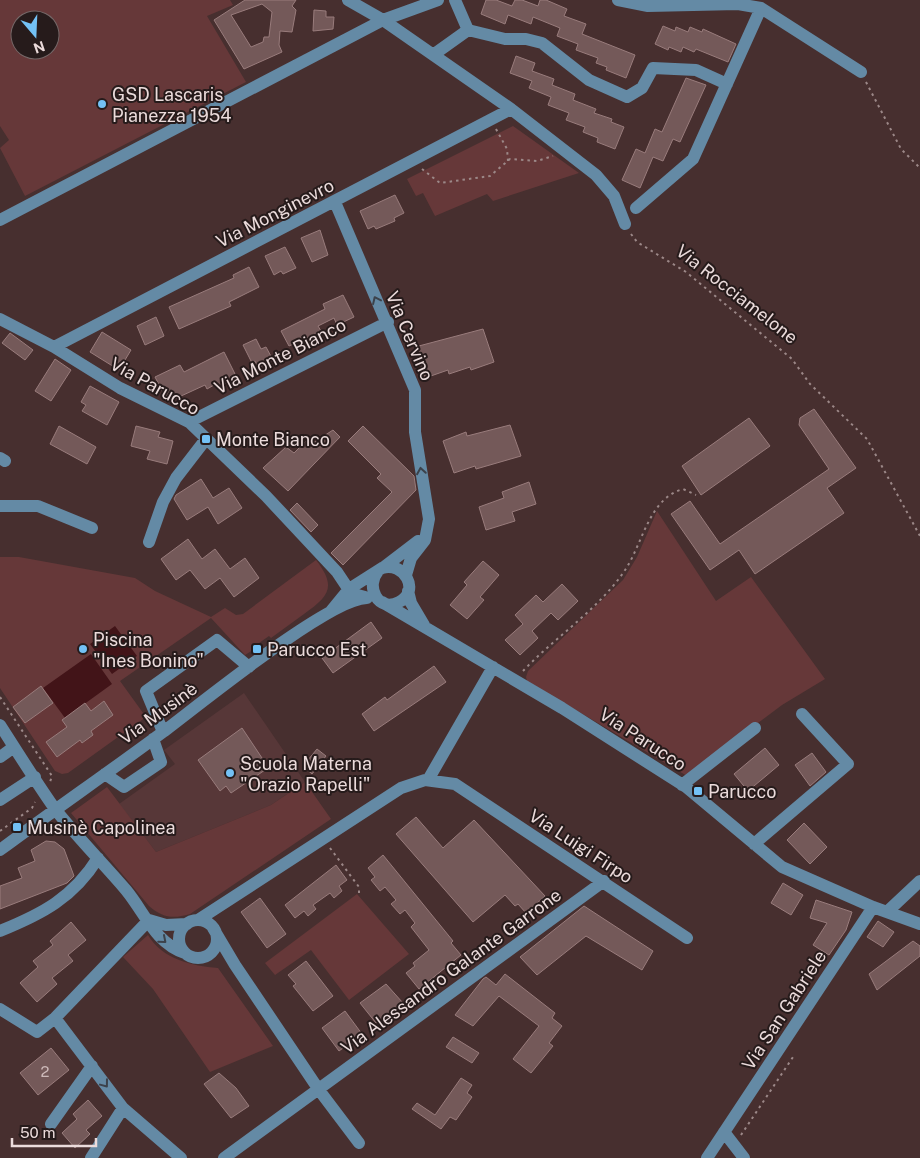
<svg xmlns="http://www.w3.org/2000/svg" width="920" height="1158" font-family="'Public Sans',sans-serif">
  <style>
    .built { fill: #573738 }
    .green { fill: #663839; fill-rule: evenodd }
    .water { fill: #421418 }
    .building { fill: #745959; stroke: #997c7c; fill-rule: evenodd }
    .lines { fill: none; stroke-linecap: round; stroke-linejoin: round }
    .path { stroke: #9c8888; stroke-width: 2; stroke-dasharray: 2.5 4; stroke-linecap: butt }
    .minor { stroke: #648aa5; stroke-width: 12 }
    .oneway { stroke: #3c424b }
    .poi-dot { fill: #73c1f5; stroke: #261b1b; stroke-width: 2 }
    .labels { text-anchor: middle; dominant-baseline: central; stroke-width: 4; stroke-linejoin: round; paint-order: stroke }
    .number-label { font-size: 15px; fill: #cdbaba }
    .poi-label { font-size: 18px; fill: #ebdbdb; stroke: #261b1b; text-anchor: start }
    .street-label { font-size: 18px; fill: #ebdbdb; stroke: #261b1b }
  </style>
  <rect width="100%" height="100%" fill="#472f2f"/>
  <path class="built" d="M244,693L305,782L271,805L156,852L119,804L175,764L164,750Z"/>
  <path class="green" d="M0,0H230L233,5L207,16L246,82L25,196L0,148L9,140L0,126ZM20,20H50V50H20Z
    M513,126L579,173L493,201L487,194L435,216L423,193L416,196L407,179Z
    M657,511L716,601L751,577L825,679L782,705L687,776L527,681L526,677L528,671L623,580L637,557Z
    M0,557H19L135,578L155,591L211,617L225,608L236,615L243,614L316,560C337,587 329,596 304,614C293,622 282,630 271,638L269,636L252,648L253,650L245,655L211,618L120,681L146,717L68,773L62,774L55,771L0,688Z
    M305,782L331,819L190,914C173,919 163,918 149,906L71,813L107,787L156,852L271,805Z
    M357,894L409,954L349,1000L311,950L275,975L265,963Z
    M148,935C162,959 192,966 218,968L273,1046L210,1072L153,989L123,957Z"/>
  <path class="water" d="M115,626L137,656L112,674L90,644Z
    M91,654L112,684L65,718L43,688Z"/>
  <path class="building" d="M245,0H296L292,6L296,10L292,32L280,31L279,45L282,52L244,69L214,20ZM262,4L272,12L269,37H264L263,42L251,47L231,15Z
    M486,0H496L512,6L515,0H522L538,6L540,0H546L567,9L564,16L586,24L582,34L635,55L626,78L606,70L607,67L596,63L598,58L576,50L578,44L557,36L560,28L533,17L531,24L508,15L505,24L481,14Z
    M314,10L326,11V17H334L333,29L313,31Z
    M663,26L675,31L676,27L688,32L690,27L702,32L703,29L736,44L728,62L696,49L694,52L683,47L681,52L669,47L668,50L655,44Z
    M516,56L535,63L532,71L554,79L552,85L575,94L573,100L596,109L594,113L612,119L611,122L624,127L615,149L597,142L598,138L583,132L585,127L566,120L569,113L548,105L551,97L529,88L532,81L510,73Z
    M686,78L706,85L680,142L673,139L663,161L653,157L640,188L622,180L636,149L645,153L655,129L662,132Z
    M395,195L404,213L394,218L395,221L376,229L374,226L368,229L360,211Z
    M320,230L328,255L312,262L301,238Z
    M285,247L296,268L283,274L281,271L274,275L265,256Z
    M249,267L259,287L229,302L231,306L179,329L169,307L234,278L233,275Z
    M343,295L354,317L337,325L334,318L318,326L321,331L289,346L281,331L325,309L323,304Z
    M156,317L164,336L145,345L137,326Z
    M483,329L494,362L471,370L470,367L449,374L448,370L425,378L415,347Z
    M102,332L131,350L119,370L90,352Z
    M10,333L33,350L25,360L2,343Z
    M256,339L261,349L266,347L273,360L258,368L255,361L252,363L243,345Z
    M224,352L237,378L216,388L214,385L207,389L205,385L168,402L155,377L180,365L184,372Z
    M55,359L71,370L51,401L35,391Z
    M90,386L119,402L107,425L82,411L86,405L81,402Z
    M814,409L856,468L827,488L844,513L755,574L739,550L710,570L671,514L690,501L720,544L829,469L799,425L800,418Z
    M749,418L770,446L701,495L682,466Z
    M510,425L521,456L476,469L475,466L454,473L443,441L466,432L467,436Z
    M59,426L96,447L87,464L50,444Z
    M136,426L160,432L158,437L173,441L167,464L147,459L150,451L131,446Z
    M363,426L414,476L416,490L343,565L331,553L392,492L377,478L381,474L348,441Z
    M333,430L340,437L288,491L263,468L286,447L294,453L307,440L313,443Z
    M201,479L213,498L229,488L242,508L218,524L208,507L187,520L174,499L176,495Z
    M529,482L536,504L512,512L515,521L486,530L479,507L504,498L502,492Z
    M297,503L318,525L311,532L290,510Z
    M188,539L202,559L215,549L230,569L245,558L259,578L234,597L220,578L205,589L190,570L176,580L161,559Z
    M483,561L499,575L480,597L484,600L467,619L450,605L467,585L464,582Z
    M562,584L578,601L558,620L551,613L532,631L538,638L520,655L505,640L523,624L515,615L536,595L543,602Z
    M371,622L382,638L333,673L322,658Z
    M434,666L446,682L374,731L362,714L385,697L387,700Z
    M41,686L53,703L25,723L13,707Z
    M104,701L113,715L91,731L93,735L82,743L80,740L57,757L46,742L67,727L62,720L85,703L91,711Z
    M242,728L264,761L261,763L265,770L231,793L226,786L220,791L198,760Z
    M765,748L779,765L748,791L734,774Z
    M317,749L326,756L312,774L303,766Z
    M812,753L826,772L810,786L795,765Z
    M416,817L443,848L474,820L545,896L526,913L518,904L515,906L505,895L473,922L396,834Z
    M804,823L827,847L810,864L787,840Z
    M46,841L55,842L64,849L74,876L67,883L0,909V886L22,878L18,868L35,861L31,850Z
    M383,855L453,941L451,943L461,955L419,989L406,973L415,966L413,963L429,950L411,927L415,923L405,910L400,914L391,904L396,900L385,887L380,891L371,880L375,877L368,868Z
    M336,865L347,880L339,886L342,891L334,898L330,893L313,905L316,909L308,916L304,911L295,918L285,905Z
    M783,883L803,895L791,915L771,903Z
    M260,898L286,934L267,948L241,912Z
    M816,900L852,912L846,930L829,955L813,945L827,923L810,918Z
    M584,906L653,951L642,970L586,936L537,975L520,957Z
    M878,921L894,932L883,947L867,937Z
    M71,922L86,940L68,955L73,961L52,978L57,984L37,1002L20,983L38,967L33,961L53,945L50,941Z
    M913,941L920,946V956L877,990L869,974Z
    M306,961L333,996L313,1011L293,986L296,984L288,975Z
    M505,974L555,1013L552,1018L562,1026L549,1043L553,1046L531,1073L513,1059L539,1026L499,996L473,1026L455,1015L483,979L486,977L496,985Z
    M386,984L403,1003L376,1023L360,1003Z
    M345,1011L362,1034L339,1051L322,1028Z
    M453,1037L479,1053L472,1063L446,1047Z
    M51,1048L69,1070L38,1095L20,1073Z
    M219,1073L236,1088L249,1106L231,1118L204,1084Z
    M461,1078L472,1085L467,1093L472,1097L456,1120L450,1117L441,1129L412,1109L417,1103L435,1115Z
    M88,1100L102,1116L86,1130L90,1134L75,1148L62,1133L77,1119L73,1114Z"/>
  <g class="lines">
    <path class="path" d="M866,82L901,149L920,168
      M496,129L507,149L508,161
      M422,169L440,183L490,176L510,159L537,161L553,156
      M631,234L637,242L686,272L792,359L810,384L867,439L920,536
      M523,671C556,636 601,608 627,567C643,541 650,498 683,489L696,495
      M0,697L52,776L50,782
      M0,831L32,808L35,802
      M330,848L359,887V896
      M741,1135L795,1054"/>
    <path class="minor" d="M348,0L383,20L511,109L596,175L614,196L625,224
      M455,0L468,30L505,39H526L542,43L589,80L627,97L642,88L653,68L696,70L727,84
      M618,0L648,6L738,4L761,8L861,72
      M433,55L468,30
      M335,202L415,390V432L429,519L425,540L411,558L406,575
      M636,208L693,159L761,8
      M0,220L383,20L438,0
      M0,319L54,347L120,388L189,422L266,496L337,572L347,587L354,594L365,597
      M54,347L511,109
      M189,422L388,322
      M0,458L5,461
      M0,506H38L92,528
      M149,542L163,502L176,478L206,439
      M384,567L418,541
      M408,591L411,603L424,625
      M382,602L562,708L686,787L782,867L873,907L920,924
      M331,611L349,589L382,568C404,561 421,591 399,602C378,613 365,586 378,571
      M0,725C18,753 36,782 55,809C77,837 103,863 126,890C145,913 155,943 185,953
      M163,732L146,691L217,640L249,667
      M0,757L14,747
      M105,774L124,787L161,762L153,739
      M428,780L493,667
      M682,785L755,728
      M0,800L35,777
      M754,844L848,764L802,714
      M0,850C54,810 109,772 163,732C199,705 330,598 367,598
      M888,911L920,881
      M149,920L166,925L187,924
      M198,920L401,788L425,780L455,784L687,938
      M179 939a19 19 0 1 1 38 0a19 19 0 1 1-38 0Z
      M213,928L235,965L319,1090L359,1143
      M0,931C42,914 73,898 98,858
      M0,1009L37,1032L55,1018L149,920
      M55,1018L123,1108L181,1158
      M51,1124L92,1066
      M724,1132L744,1158
      M91,1158L123,1108
      M224,1158L604,881
      M707,1158L873,907"/>
  </g>
  <defs><path id="oneway-chevron" d="M-2-3.5L2.5 0L-2 3.5" fill="none" stroke-width="1.6" stroke-linecap="round" stroke-linejoin="round" transform="scale(1.25)"/></defs>
  <g class="oneway">
    <use href="#oneway-chevron" transform="translate(376 300) rotate(-115)"/>
    <use href="#oneway-chevron" transform="translate(421 471) rotate(-99)"/>
    <use href="#oneway-chevron" transform="translate(163 940) rotate(41)"/>
    <use href="#oneway-chevron" transform="translate(105 1084) rotate(53)"/>
  </g>
  <g class="poi-dot">
    <circle cx="102" cy="104" r="5"/>
    <rect x="201" y="434" width="10" height="10" rx="2.5"/>
    <circle cx="83" cy="649" r="5"/>
    <rect x="252" y="644" width="10" height="10" rx="2.5"/>
    <circle cx="230" cy="773" r="5"/>
    <rect x="693" y="786" width="10" height="10" rx="2.5"/>
    <rect x="12" y="822" width="10" height="10" rx="2.5"/>
  </g>
  <g class="labels">
    <g class="number-label">
      <text x="45" y="1071">2</text>
    </g>
    <g class="poi-label">
      <text x="112" y="94">GSD Lascaris<tspan x="112" dy="21">Pianezza 1954</tspan></text>
      <text x="216" y="439">Monte Bianco</text>
      <text x="93" y="639">Piscina<tspan x="93" dy="21">"Ines Bonino"</tspan></text>
      <text x="267" y="649">Parucco Est</text>
      <text x="240" y="763">Scuola Materna<tspan x="240" dy="21">"Orazio Rapelli"</tspan></text>
      <text x="708" y="791">Parucco</text>
      <text x="27" y="827">Musinè Capolinea</text>
    </g>
    <g class="street-label">
      <text transform="translate(275 213) rotate(-27)">Via Monginevro</text>
      <text transform="translate(737 294) rotate(38)">Via Rocciamelone</text>
      <text transform="translate(410 336) rotate(67)">Via Cervino</text>
      <text transform="translate(280 356) rotate(-27)">Via Monte Bianco</text>
      <text transform="translate(155 386) rotate(29)">Via Parucco</text>
      <text transform="translate(158 713) rotate(-36)">Via Musinè</text>
      <text transform="translate(643 739) rotate(33)">Via Parucco</text>
      <text transform="translate(581 846) rotate(33)">Via Luigi Firpo</text>
      <text transform="translate(451 971) rotate(-36)">Via Alessandro Galante Garrone</text>
      <text transform="translate(784 1010) rotate(-57)">Via San Gabriele</text>
    </g>
  </g>
  <g transform="translate(35 35) rotate(161)"><circle r="24" fill="#261b1b" stroke="#756868"/>
  <path d="M0-4L9 19L0 12L-9 19Z" fill="#73c1f5"/>
  <text y="-8" font-size="14" font-weight="bold" text-anchor="middle" fill="#ebdbdb">N</text>
  </g>
  <path d="M12 1138v8h84v-8" fill="none" stroke="#ebdbdb" stroke-width="2.5"/>
  <text x="20" y="1138" font-size="15" fill="#ebdbdb" stroke="#261b1b" stroke-width="4" paint-order="stroke">50 m</text>
</svg>
